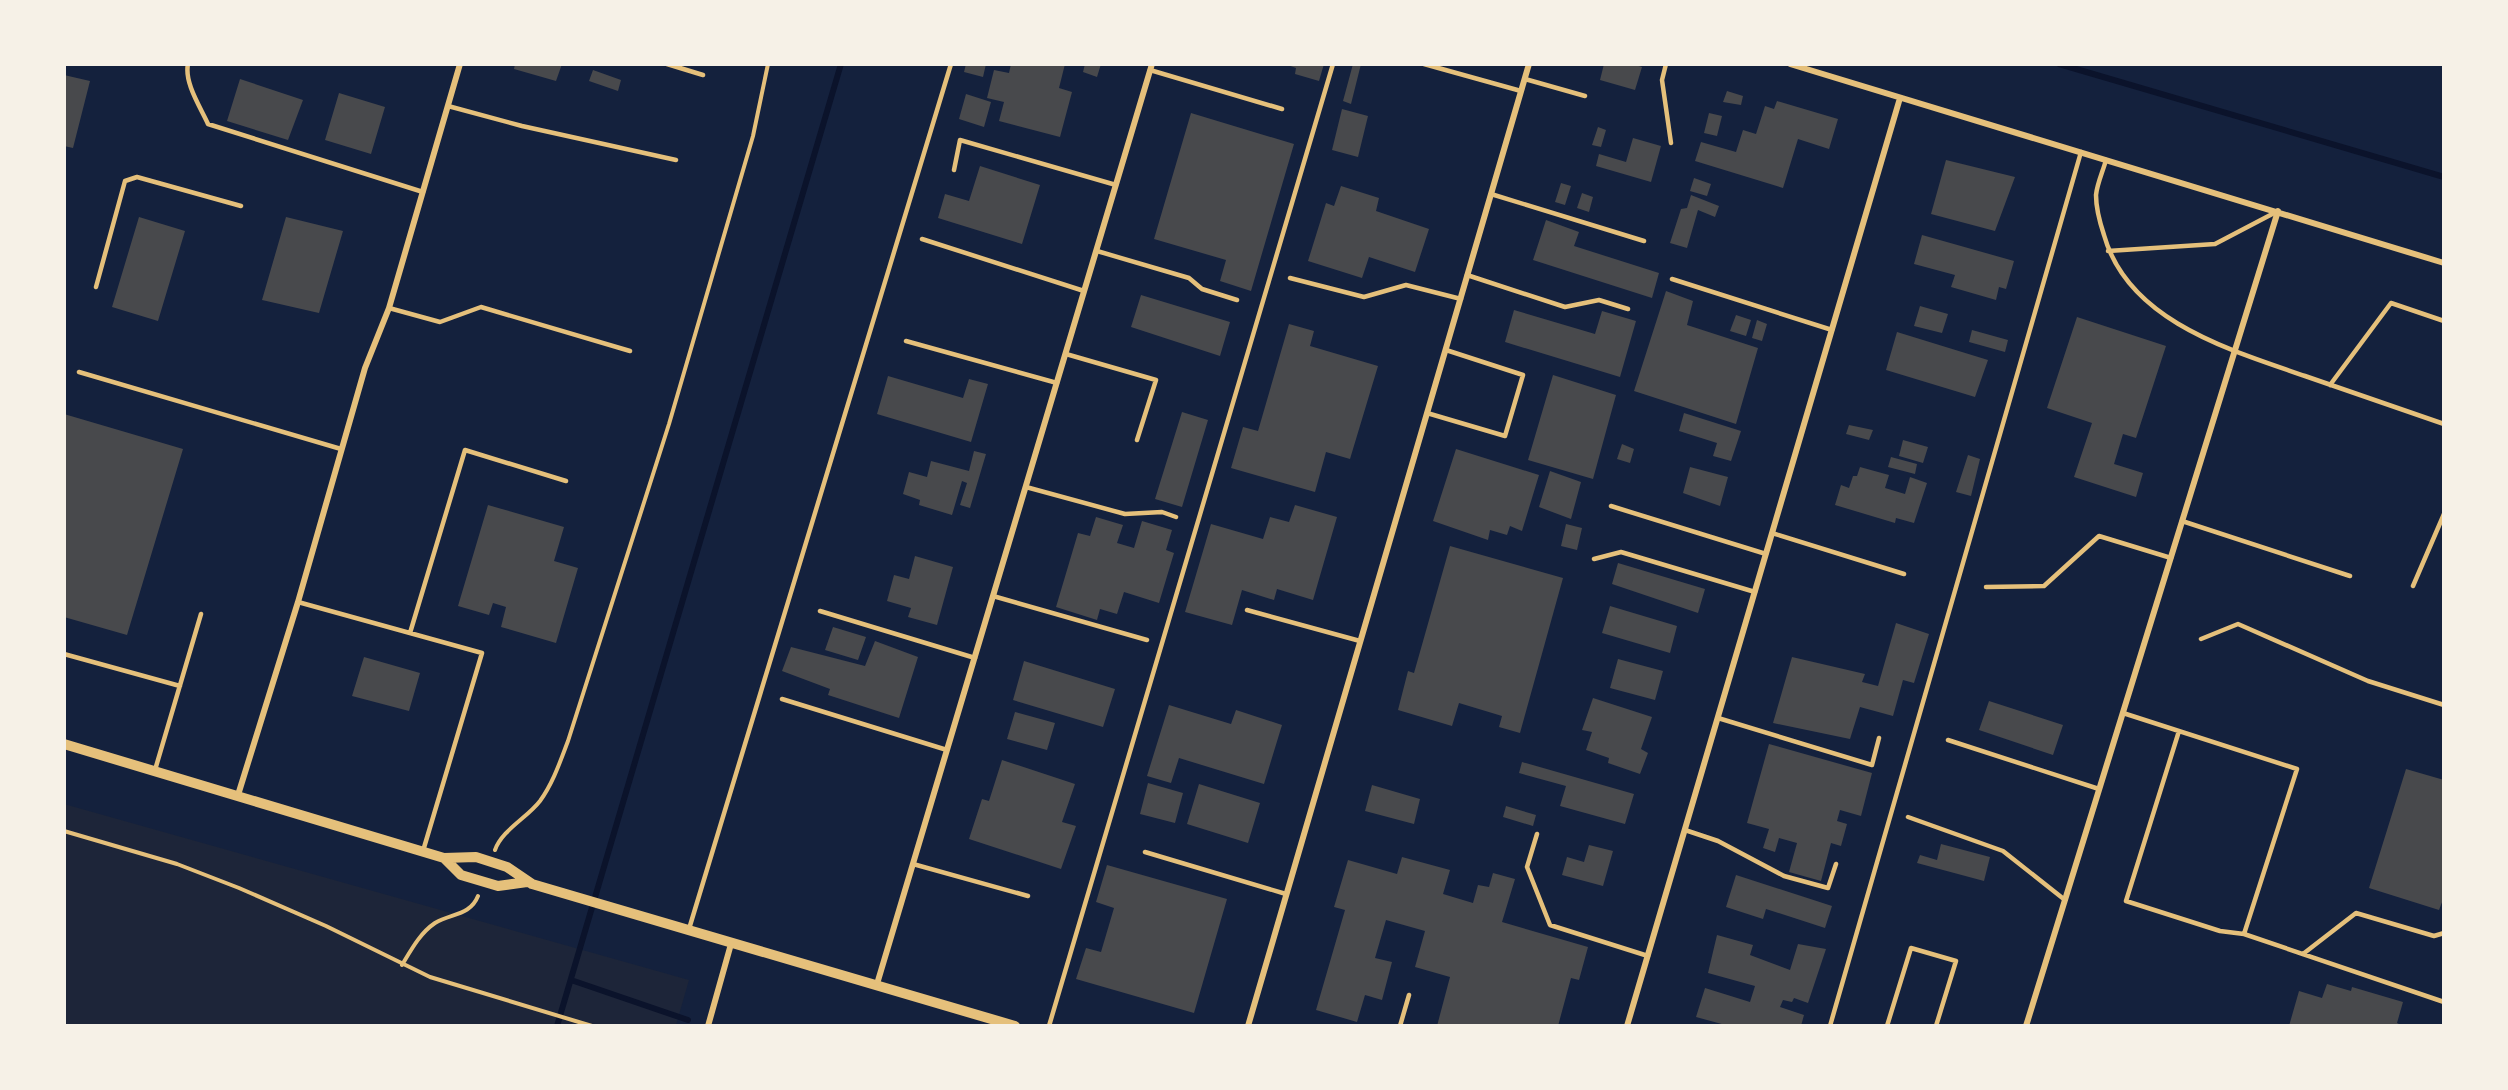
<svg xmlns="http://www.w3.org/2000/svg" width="2508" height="1090" font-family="'Nunito Sans',sans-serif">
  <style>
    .green { fill: #1d2539 }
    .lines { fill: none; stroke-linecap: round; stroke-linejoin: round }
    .stream { stroke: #0b132b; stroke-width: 6 }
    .building { fill: #48494c }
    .path { stroke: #e5c07b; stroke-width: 4 }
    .service { stroke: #e5c07b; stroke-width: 4.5 }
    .minor { stroke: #e5c07b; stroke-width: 6 }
    .tertiary { stroke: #e5c07b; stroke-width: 10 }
  </style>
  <rect width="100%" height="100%" fill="#14213d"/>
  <path class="green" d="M64,804L689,980L676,1025H65Z"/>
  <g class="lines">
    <path class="stream" d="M2059,64L2444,177
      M571,980L688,1020
      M557,1026L841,64"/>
  </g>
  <path class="building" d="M515,64H562L556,81L514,69Z
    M966,64H986L983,77L964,72Z
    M1011,64H1065L1059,88L1072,92L1060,137L999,121L1004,102L987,98L994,70L1009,73Z
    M1085,64H1101L1097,77L1083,72Z
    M1285,64H1324L1319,81L1295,74L1296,68Z
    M1353,64H1361L1351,104L1343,101Z
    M1604,64H1632L1642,67L1635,90L1600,80Z
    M593,70L621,80L618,91L589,81Z
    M64,75L90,81L73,148L64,146Z
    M240,79L303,100L288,140L227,121Z
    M1727,91L1743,96L1741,105L1723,102Z
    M339,93L385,107L371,154L325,140Z
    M966,94L991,102L984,127L959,119Z
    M1777,101L1838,119L1829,149L1798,139L1783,188L1695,161L1701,142L1736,152L1743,130L1756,134L1765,106L1774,109Z
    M1342,109L1368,116L1358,157L1332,150Z
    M1191,113L1294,144L1251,291L1220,281L1226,260L1154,239Z
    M1709,113L1722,116L1717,136L1704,133Z
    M1598,127L1606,130L1601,147L1592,145Z
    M1633,138L1661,146L1651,182L1596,166L1599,154L1626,162Z
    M1946,160L2015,177L1995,231L1931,214Z
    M980,166L1040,185L1022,244L938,218L945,194L969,201Z
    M1694,178L1711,184L1707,196L1690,191Z
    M1561,183L1571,186L1565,205L1555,202Z
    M1341,186L1379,198L1376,211L1429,229L1415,272L1369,257L1362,278L1308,261L1326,203L1334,206Z
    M1582,193L1593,197L1589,212L1577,208Z
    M1691,195L1719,206L1715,217L1698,210L1687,248L1670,243L1681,209L1687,208Z
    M139,217L185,231L158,321L112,307Z
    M286,217L343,231L319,313L262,300Z
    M1546,220L1579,232L1574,246L1659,273L1652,298L1533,260Z
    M1922,235L2014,261L2006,289L1999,287L1996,300L1951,287L1955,275L1914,264Z
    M1666,291L1693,301L1687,325L1758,348L1736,424L1634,391Z
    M1141,295L1230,322L1220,356L1131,327Z
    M1920,306L1948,314L1942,333L1914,326Z
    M1514,310L1595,334L1602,311L1636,321L1620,377L1505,342Z
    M1736,315L1751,320L1746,336L1730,331Z
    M2077,317L2166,346L2136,438L2123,434L2114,464L2143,473L2136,497L2074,477L2092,423L2047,408Z
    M1757,320L1767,324L1762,341L1752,338Z
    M1289,324L1314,331L1310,346L1378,366L1350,459L1326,452L1315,492L1231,468L1243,427L1258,431Z
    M1972,330L2008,340L2005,352L1969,342Z
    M1897,332L1988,360L1975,397L1886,370Z
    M1553,375L1616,395L1593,479L1528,460Z
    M888,376L963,398L969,379L988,384L971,442L877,414Z
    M1182,412L1208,420L1182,507L1155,499Z
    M1684,413L1741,431L1731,461L1713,456L1717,443L1679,431Z
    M64,414L183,449L127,635L64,617Z
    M1849,425L1873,430L1869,440L1846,434Z
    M1903,440L1928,447L1923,463L1899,456Z
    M1622,444L1634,449L1630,463L1617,459Z
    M1456,449L1539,475L1522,531L1510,526L1507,535L1490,530L1488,540L1433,521Z
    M974,451L986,454L970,508L960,505L967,483L962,481L952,515L919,505L920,500L903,494L909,472L927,477L931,461L969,471Z
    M1968,455L1980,459L1971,496L1956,492Z
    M1891,457L1917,464L1915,474L1888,467Z
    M1690,467L1728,477L1720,506L1683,493Z
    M1860,467L1889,475L1885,488L1905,494L1910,477L1927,483L1914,523L1896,518L1895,523L1835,505L1841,485L1849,488L1853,476H1857Z
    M1550,471L1581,482L1571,519L1539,507Z
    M488,505L564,527L554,561L578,568L556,643L501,627L506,607L493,603L489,615L458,606Z
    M1295,505L1337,517L1313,600L1277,589L1274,600L1242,590L1232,625L1185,612L1211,524L1263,539L1270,517L1289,522Z
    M1096,517L1123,525L1117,543L1134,548L1142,521L1172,530L1166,550L1174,553L1159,603L1124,592L1117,614L1100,609L1097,620L1056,607L1078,533L1090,536Z
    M1566,524L1582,528L1577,550L1561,546Z
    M1450,546L1563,578L1520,733L1499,727L1502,716L1459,703L1452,726L1398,710L1408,671L1414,673Z
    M915,556L953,567L937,625L908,617L911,608L887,601L894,575L909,579Z
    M1618,563L1705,589L1698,613L1612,584Z
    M1610,606L1677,626L1670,653L1602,633Z
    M1896,623L1929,634L1914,683L1903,680L1893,716L1860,707L1850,739L1773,723L1792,657L1865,674L1862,682L1878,686Z
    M833,627L866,637L858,660L825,650Z
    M875,641L918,657L899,718L828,695L830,689L782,671L791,647L865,666Z
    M364,657L420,673L409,711L352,696Z
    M1618,659L1663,671L1655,700L1610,688Z
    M1024,661L1115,689L1103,727L1013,700Z
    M1593,698L1652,717L1641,749L1648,753L1640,774L1608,763L1609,758L1586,750L1592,732L1582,730Z
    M1989,701L2063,725L2053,755L1979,730Z
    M1169,705L1231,724L1236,710L1282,725L1264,784L1179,758L1171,783L1147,776Z
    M1015,712L1055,723L1047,750L1007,739Z
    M1769,744L1872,773L1861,816L1840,810L1837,821L1847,824L1841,846L1831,843L1821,881L1789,872L1797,843L1779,838L1775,852L1763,848L1769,829L1747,823Z
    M1002,760L1075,784L1062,822L1076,826L1061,869L969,839L982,799L989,801Z
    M1522,762L1634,794L1625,824L1560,806L1566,786L1519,773Z
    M2406,769L2444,780V897L2439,910L2369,888Z
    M1148,783L1183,793L1175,823L1140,814Z
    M1199,784L1260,803L1248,843L1187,824Z
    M1372,785L1420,799L1414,824L1365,811Z
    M1506,806L1536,815L1533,826L1503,817Z
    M1941,844L1990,857L1984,881L1917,863L1920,855L1937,860Z
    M1589,845L1613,851L1603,886L1562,875L1567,857L1584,862Z
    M1402,857L1450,870L1443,894L1473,903L1478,885L1489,887L1493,873L1515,879L1502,922L1588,947L1579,980L1571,978L1558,1026H1437L1450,977L1415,967L1425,931L1386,920L1375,958L1392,962L1382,1000L1365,995L1357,1022L1316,1010L1345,910L1334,907L1348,860L1397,874Z
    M1107,865L1227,899L1194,1013L1076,979L1086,948L1101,952L1114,908L1096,902Z
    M1736,875L1832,906L1825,928L1766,909L1763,919L1726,907Z
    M1717,935L1753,945L1750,955L1790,970L1798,944L1826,949L1808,1003L1794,998L1792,1002L1783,1000L1780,1007L1804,1015L1801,1026H1729L1696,1017L1705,988L1750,1002L1755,986L1708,973Z
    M2327,984L2351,991L2352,987L2403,1002L2397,1023L2403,1026H2289L2299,991L2322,998Z"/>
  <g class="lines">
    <path class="path" d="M64,831L177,864L239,888L326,926L430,977L592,1026
      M495,850C502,830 527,818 540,801C553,783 560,762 568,741L669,424L753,136L768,64
      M402,965C411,950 420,933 435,923C451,913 470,916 478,896"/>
    <path class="service" d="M188,64C184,83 201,108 208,124L423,192
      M667,64L703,75
      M1424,64L1521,91
      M1666,64L1662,80L1671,143
      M1150,70L1282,109
      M1525,79L1585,96
      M448,106L522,126L676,160
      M2106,160C2103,171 2097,184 2096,195C2096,208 2100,223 2104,235C2128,321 2230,350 2305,376C2351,392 2397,408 2444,424
      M954,170L960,140L1116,185
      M1491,194L1644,241
      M922,239L1084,291
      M1097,251L1189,278L1202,289L1237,300
      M2108,251L2215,244L2278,211
      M1467,275L1565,307L1599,300L1628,309
      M1290,278L1364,297L1406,285L1461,299
      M1672,279L1832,330
      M96,287L125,181L137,177L241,206
      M389,308L440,322L481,307L630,351
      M906,341L1057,383
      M1066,354L1156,380L1137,440
      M79,372L341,449
      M2330,385L2391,303L2444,321
      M1427,413L1505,436L1523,375L1446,350
      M1026,487L1125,514L1162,512L1176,517
      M1611,506L1766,554
      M2182,521L2350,576
      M1772,533L1904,574
      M1594,559L1621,552L1755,592
      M2413,586L2444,514
      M1986,587L2044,586L2099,536L2171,558
      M993,596L1147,640
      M298,602L482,653L423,851
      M1247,610L1360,641
      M820,611L975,658
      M410,633L465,450L566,481
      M2201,639L2238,624L2368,681L2444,705
      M64,654L180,686
      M782,699L947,750
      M2123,713L2297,769L2244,934L2444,1002
      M1718,718L1872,765L1879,738
      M2179,731L2126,901L2220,931L2244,934
      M1948,740L2099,789
      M155,770L201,614
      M1908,817L2003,851L2065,900
      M1685,830L1718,841L1784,876L1828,888L1836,864
      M1537,834L1527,867L1550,925L1648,956
      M1145,852L1286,894
      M913,864L1028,896
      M689,929L951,64
      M2303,954L2356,913L2434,936L2444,933
      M1049,1026L1333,64
      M1400,1026L1409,995
      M1830,1026L2081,152
      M1887,1026L1911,948L1956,961L1936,1026"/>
    <path class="minor" d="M1790,64L2444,263
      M238,795L298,602L365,368L389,308L460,64
      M877,984L1152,64
      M708,1026L731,944
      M1248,1026L1529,64
      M1627,1026L1900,98
      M2026,1026L2278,211"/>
    <path class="tertiary" d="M64,744L444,858L476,857L507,867L532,884L1015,1026
      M444,858L461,875L498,886L527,882"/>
  </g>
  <rect width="2508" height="1090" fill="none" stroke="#f6f1e7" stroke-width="132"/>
</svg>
